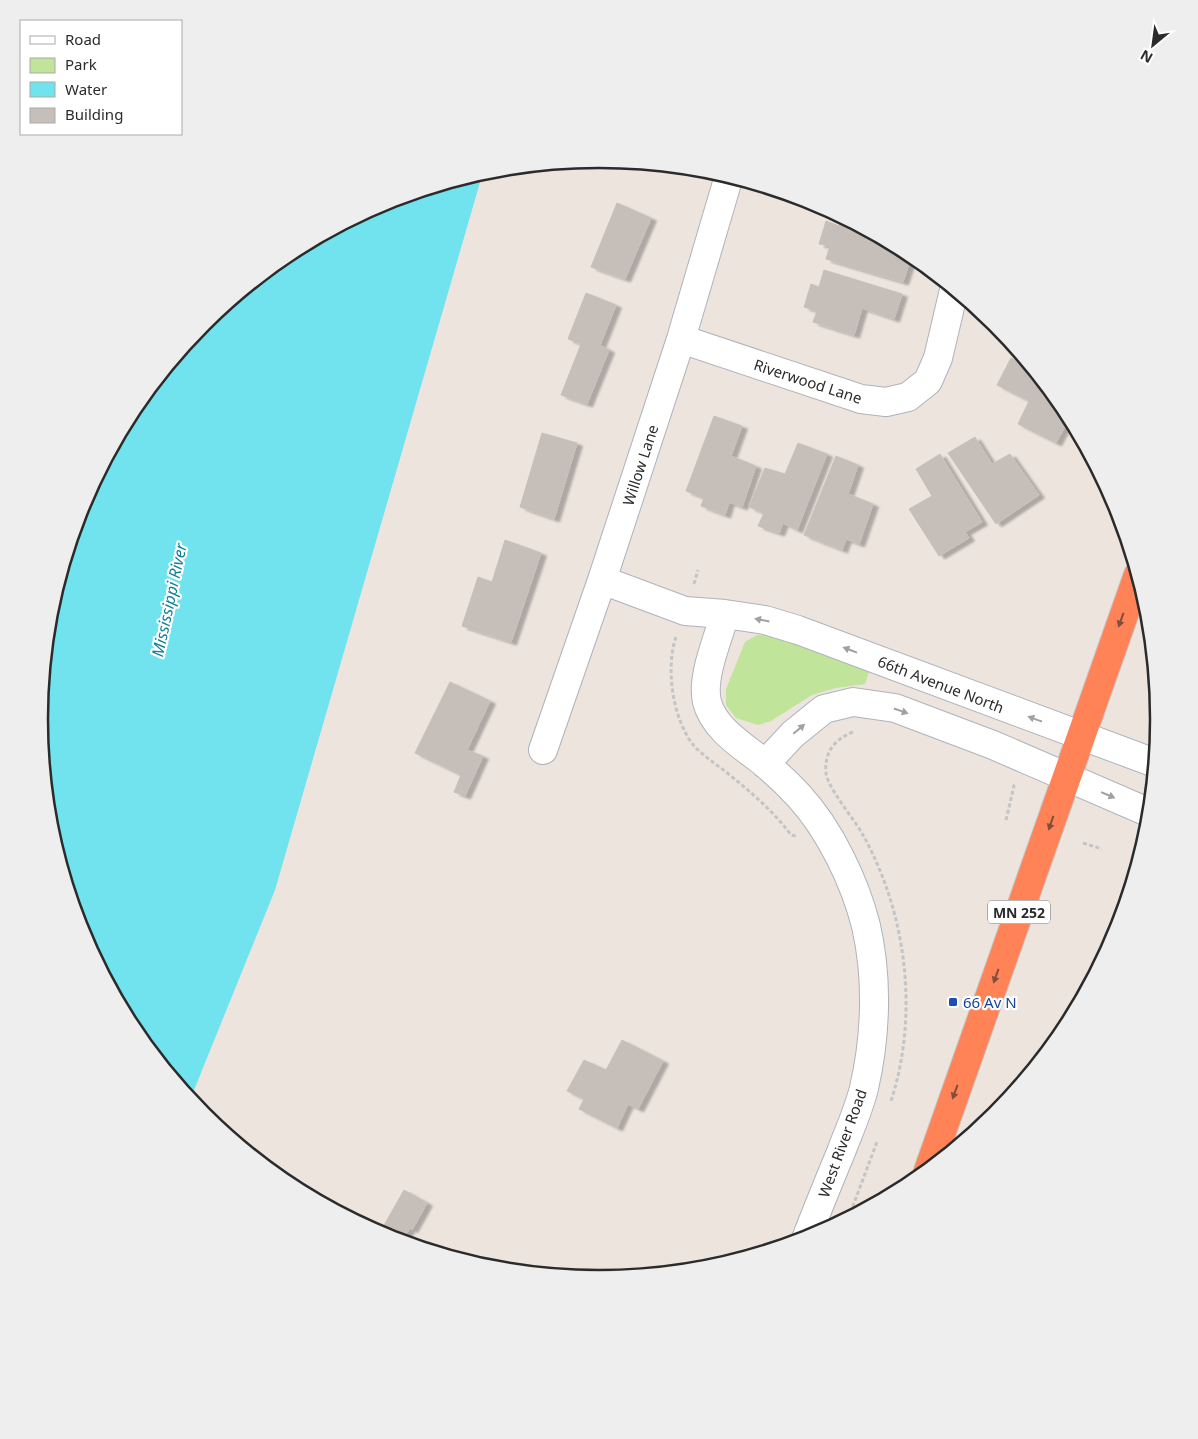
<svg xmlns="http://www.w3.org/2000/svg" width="1198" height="1439" font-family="'Noto Sans',sans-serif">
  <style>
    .green { fill: #c0e49a }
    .water { fill: #71e3ef }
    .building { fill: #c6bfb9; stroke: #c9bfb7; filter: url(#shadow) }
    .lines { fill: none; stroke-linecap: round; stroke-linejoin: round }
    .minor-casing { stroke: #aeb3bb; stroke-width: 30 }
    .highway-casing { stroke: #c4c4c4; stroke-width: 30 }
    .path { stroke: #c4c4c4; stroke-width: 3; stroke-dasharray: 4 2.5; stroke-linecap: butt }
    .minor { stroke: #fff; stroke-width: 28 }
    .highway { stroke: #ff8357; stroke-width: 28 }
    .oneway { fill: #a0a0a0 }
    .oneway2 { fill: #804e3d }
    .transit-dot { fill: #1a4fb4; stroke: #fff; stroke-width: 2 }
    .labels { text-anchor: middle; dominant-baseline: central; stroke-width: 4.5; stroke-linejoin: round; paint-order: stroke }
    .shield { fill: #fff; stroke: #6b6b6b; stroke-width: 1 }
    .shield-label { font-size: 14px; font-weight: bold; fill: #2b2b2b }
    .street-label { font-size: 15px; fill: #2b2b2b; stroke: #fff }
    .transit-label { font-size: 15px; fill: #164399; stroke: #fff; text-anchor: start }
    .water-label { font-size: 16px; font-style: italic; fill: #0d7f97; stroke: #fff }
    .rim { fill: none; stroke: #2b2b2b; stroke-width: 2.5 }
  </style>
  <defs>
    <filter id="shadow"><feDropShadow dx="5.5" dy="3" stdDeviation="1" flood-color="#0004"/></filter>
  </defs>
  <rect width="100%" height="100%" fill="#ede4de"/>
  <path class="green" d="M757,635H771L869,672L865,684L836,688L812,695L771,721L758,725L736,718L726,705V689L745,642Z"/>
  <path class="water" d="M483,172L275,890L190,1100L133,1031L81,934L49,829L39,719L50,610L82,505L133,408L203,323L288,254L385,202Z"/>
  <path class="building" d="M617,203L651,218L625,279L591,267Z
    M842,217L879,237L877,245L911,257L903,282L826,259L830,246L819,244L826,221L839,226Z
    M824,270L902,294L894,319L862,308L854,335L813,322L817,311L804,307L811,284L819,287Z
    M586,293L616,305L600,345L609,350L587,404L561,395L581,344L568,339Z
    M1011,358L1034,370L1065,408L1070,417L1056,443L1018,424L1029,401L997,385Z
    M714,416L742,426L731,456L756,466L742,507L729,502L725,515L701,506L704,498L686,491Z
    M542,433L577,443L554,519L520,507Z
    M975,437L992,464L1010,454L1039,495L996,524L948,453Z
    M798,443L827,454L797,530L783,523L779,533L758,526L764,513L749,507L765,468L785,474Z
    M940,454L982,522L965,532L969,538L939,556L909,509L932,496L916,469Z
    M836,456L858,465L848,494L873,504L859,544L846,539L842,550L804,535Z
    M505,540L541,553L511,642L462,626L478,577L492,582Z
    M450,682L490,701L467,750L483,756L465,796L454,792L461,775L415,753Z
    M622,1040L663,1061L638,1109L628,1104L617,1128L579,1109L584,1099L567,1091L584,1060L606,1070Z
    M404,1190L427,1203L412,1230L410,1228L401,1242L379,1234Z"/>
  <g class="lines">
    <g class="minor-casing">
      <path id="minor" d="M681,339L861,399L886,402L908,397L928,381L938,358L954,290
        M602,580L685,611L725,614L765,620L798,630L1155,763
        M725,614C718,639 701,677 707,702C714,729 743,746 763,762C775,772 788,784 799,796C830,830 855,882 866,926C878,978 876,1036 864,1088C859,1109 849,1131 841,1152C829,1181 817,1210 806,1239
        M543,750L602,580L681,339L729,176
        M765,764L793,734L824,709L853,702L895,708L993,745L1150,813"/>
    </g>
    <g class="highway-casing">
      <path id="highway" d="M928,1171L1138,575"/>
    </g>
    <path class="path" d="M694,584L698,570
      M676,637C665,668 673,722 695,747C706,758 719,766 731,776C753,794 774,812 791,835L796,836
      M1156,706L1158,707
      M853,732C835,739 824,752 826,773C827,787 855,820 863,835C907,914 919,1015 891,1101
      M1006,820L1014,786L1012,785
      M1083,843L1102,849
      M848,1219L877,1142"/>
    <use href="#minor" class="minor"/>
    <use href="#highway" class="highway"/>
  </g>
  <defs><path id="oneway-solid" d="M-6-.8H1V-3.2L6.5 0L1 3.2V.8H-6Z" transform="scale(1.25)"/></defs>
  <g class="oneway">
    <use href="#oneway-solid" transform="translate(762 620) rotate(-169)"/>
    <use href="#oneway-solid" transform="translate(850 650) rotate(-159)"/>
    <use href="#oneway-solid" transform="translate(901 711) rotate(19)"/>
    <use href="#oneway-solid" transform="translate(1035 719) rotate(-160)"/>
    <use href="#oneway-solid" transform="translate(799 729) rotate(-40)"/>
    <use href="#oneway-solid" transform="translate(1108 795) rotate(23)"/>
  </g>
  <g class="oneway2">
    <use href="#oneway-solid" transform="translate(1121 620) rotate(110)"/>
    <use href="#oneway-solid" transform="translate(1051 823) rotate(109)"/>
    <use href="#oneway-solid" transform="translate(996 976) rotate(110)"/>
    <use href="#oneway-solid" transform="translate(955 1092) rotate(110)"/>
  </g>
  <rect class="transit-dot" x="948" y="997" width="10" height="10" rx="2.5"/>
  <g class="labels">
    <rect class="shield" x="988" y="900.5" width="62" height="23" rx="4"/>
    <g class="shield-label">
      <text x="1019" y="912">MN 252</text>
    </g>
    <g class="street-label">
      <text transform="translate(808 381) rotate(18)">Riverwood Lane</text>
      <text transform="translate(640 465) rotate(-72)">Willow Lane</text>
      <text transform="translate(941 684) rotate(21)">66th Avenue North</text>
      <text transform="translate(842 1143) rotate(-70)">West River Road</text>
    </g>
    <g class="transit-label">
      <text x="963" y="1002">66 Av N</text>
    </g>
    <g class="water-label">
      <text transform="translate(169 600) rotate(-78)">Mississippi River</text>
    </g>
  </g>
  <path d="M0 0H1198V1439H0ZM48 719a551 551 0 1 1 1102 0a551 551 0 1 1-1102 0Z" fill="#eee" fill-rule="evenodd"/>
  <path class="rim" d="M48 719a551 551 0 1 1 1102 0a551 551 0 1 1-1102 0Z"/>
  <rect x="20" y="20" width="162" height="115" fill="#ffffff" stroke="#aaaaaa"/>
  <rect x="30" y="36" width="25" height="8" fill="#ffffff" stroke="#aaaaaa"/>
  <text x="65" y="45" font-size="15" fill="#2b2b2b">Road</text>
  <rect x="30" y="58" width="25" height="15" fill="#c0e49a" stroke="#aaaaaa"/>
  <text x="65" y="70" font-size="15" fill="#2b2b2b">Park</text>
  <rect x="30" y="82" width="25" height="15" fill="#71e3ef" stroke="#aaaaaa"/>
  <text x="65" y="95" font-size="15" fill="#2b2b2b">Water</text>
  <rect x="30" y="108" width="25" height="15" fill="#c6bfb9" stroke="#aaaaaa"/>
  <text x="65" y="120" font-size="15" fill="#2b2b2b">Building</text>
  <g transform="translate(1153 45) rotate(209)" stroke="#ffffff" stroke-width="4" paint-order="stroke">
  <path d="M0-4L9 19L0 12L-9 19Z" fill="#2b2b2b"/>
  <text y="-8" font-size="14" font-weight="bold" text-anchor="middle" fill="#2b2b2b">N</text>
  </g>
</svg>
